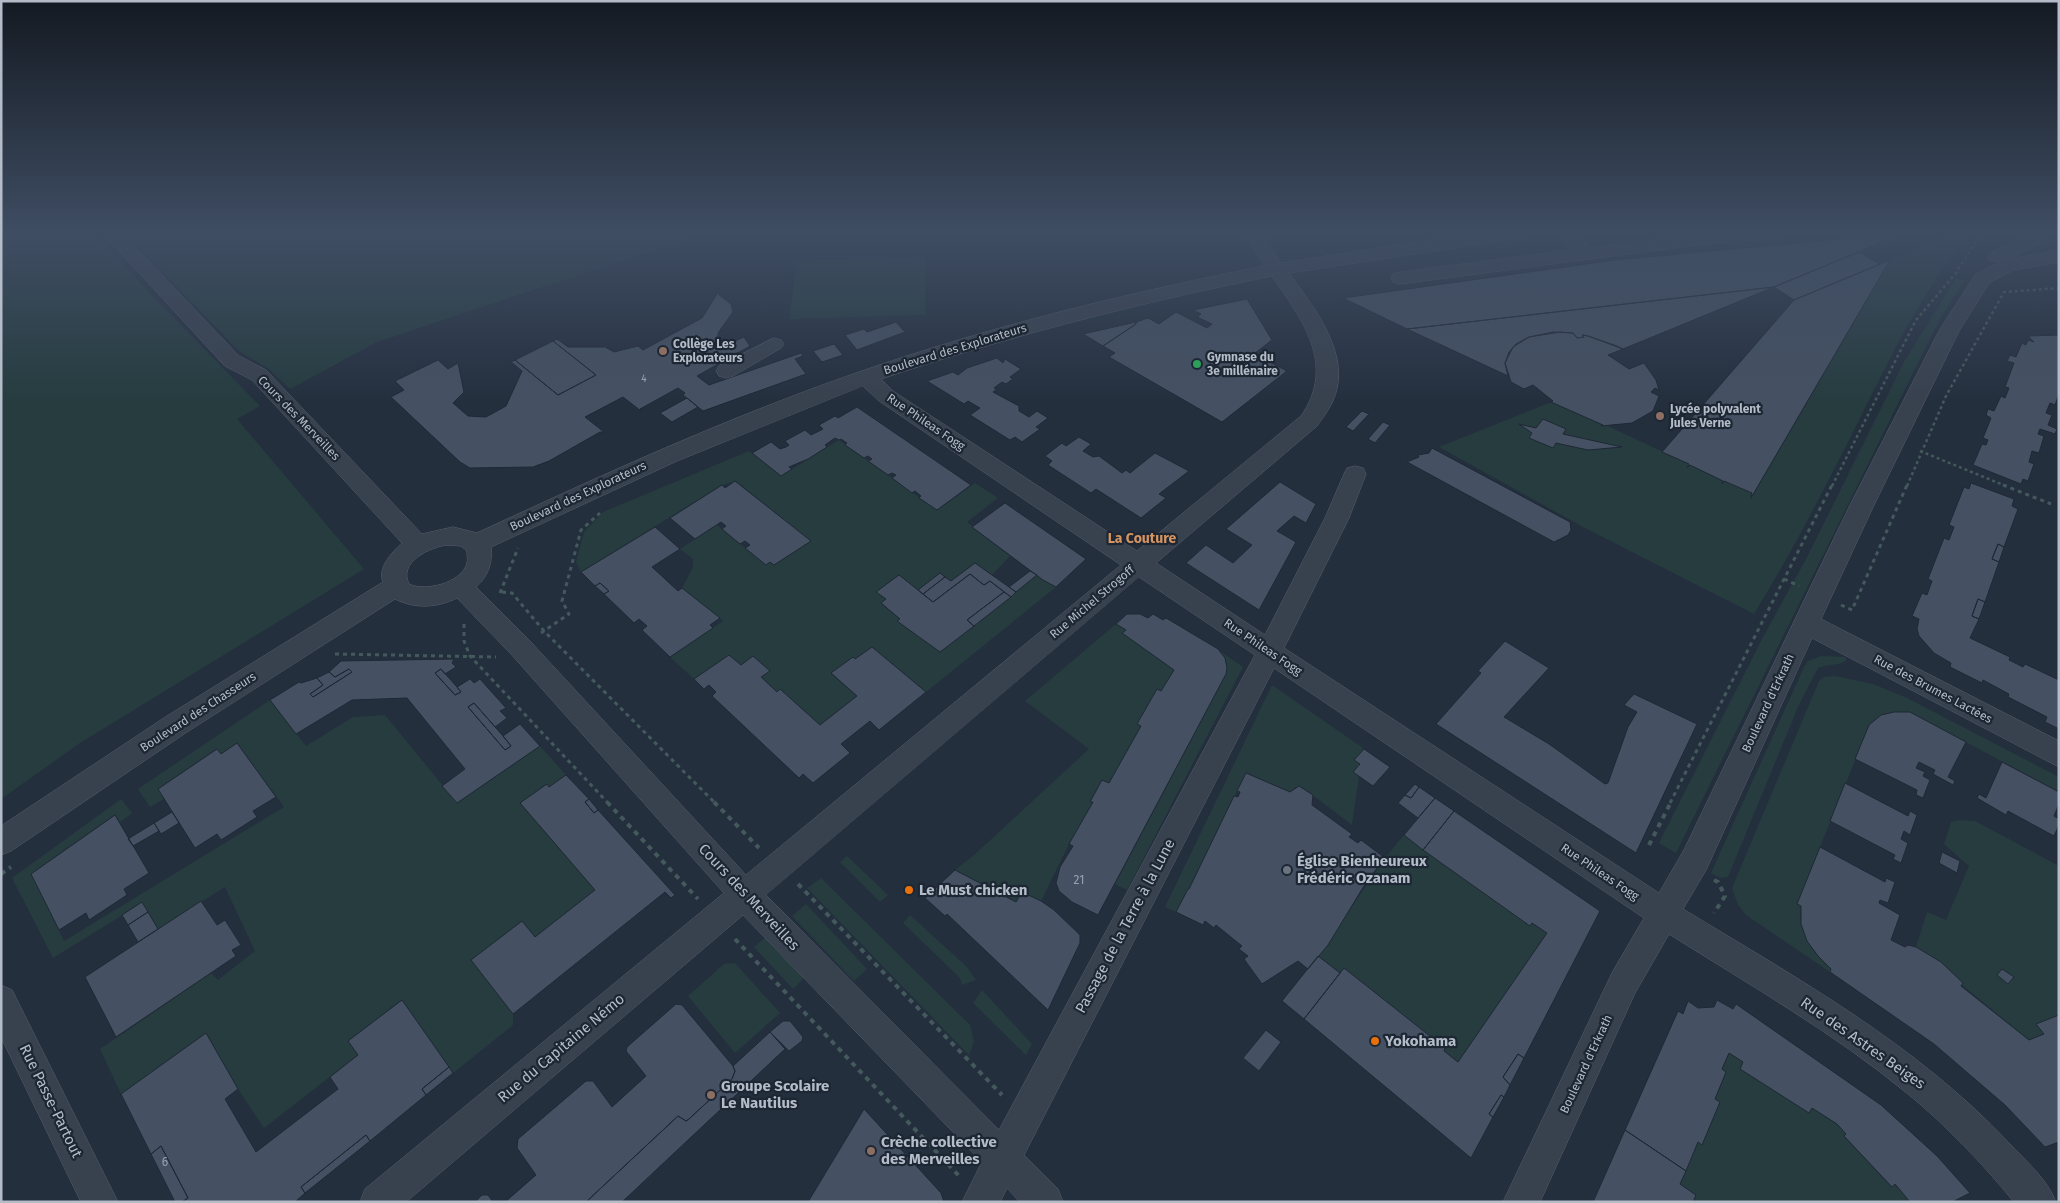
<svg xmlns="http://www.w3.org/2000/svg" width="2060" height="1203" font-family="'Fira Sans',sans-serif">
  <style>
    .green { fill: #263c3f }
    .building { fill: #455162; stroke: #1f2835 }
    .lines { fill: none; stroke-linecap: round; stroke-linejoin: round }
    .minor-casing { stroke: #565f6c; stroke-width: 1 }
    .path-far2 { stroke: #44595c; stroke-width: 2.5; stroke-dasharray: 3 3; stroke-linecap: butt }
    .path-far1 { stroke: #44595c; stroke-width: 3; stroke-dasharray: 4 4; stroke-linecap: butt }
    .path { stroke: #44595c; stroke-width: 4; stroke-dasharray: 5 5; stroke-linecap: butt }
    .minor { fill: #38414e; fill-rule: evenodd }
    .education-dot { fill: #8d6e63; stroke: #1d2633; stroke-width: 2 }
    .leisure-dot { fill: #2e9e5b; stroke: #1d2633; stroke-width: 2 }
    .worship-dot { fill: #6b7280; stroke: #1d2633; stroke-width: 2 }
    .food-dot { fill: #e8710a; stroke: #1d2633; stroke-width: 2 }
    .labels { text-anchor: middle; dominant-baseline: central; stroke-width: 4.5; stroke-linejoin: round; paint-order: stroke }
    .number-label { font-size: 10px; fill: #98a1af }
    .poi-label { font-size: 12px; font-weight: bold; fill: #b4bcc9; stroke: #1d2633; text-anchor: start }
    .street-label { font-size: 12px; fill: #b4bcc9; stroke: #1d2633 }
    .near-number-label { font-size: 12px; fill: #98a1af }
    .neighbourhood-label { font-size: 14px; font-weight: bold; fill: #d59563; stroke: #1d2633 }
    .near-poi-label { font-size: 15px; font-weight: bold; fill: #b4bcc9; stroke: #1d2633; text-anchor: start }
    .near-street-label { font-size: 15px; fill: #b4bcc9; stroke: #1d2633 }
  </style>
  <rect width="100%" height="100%" fill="#242f3e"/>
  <path class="green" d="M1,233H96L140,283L260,406L237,419L364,569L80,743L1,799Z
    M125,233H706L377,342L290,389L269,369L239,351Z
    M1952,233L1969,235C1924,288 1893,352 1862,414C1828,482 1794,549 1754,614L1583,527L1439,447L1554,401L1689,464L1687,468L1690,465L1723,481L1721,484L1724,481L1752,493L1751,498L1890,260Z
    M925,257V315L789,319L797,261Z
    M1956,278L1965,280L1941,317L1916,367L1676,853L1659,843L1763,637L1806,559L1905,360Z
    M839,440L937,510L975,483L998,498L967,522L1010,556L992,575L975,563L951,581L940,573L918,590L899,575L876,592L886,599L881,604L940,652L1037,575L1056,587L926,692L872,647L855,659L853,657L831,674L857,696L820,725L780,690L777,692L761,677L770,671L741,665L729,655L694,679L670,657L723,621L682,588L693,567V559L680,549L717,525L766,565L770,562L774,565L810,541L736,481L722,485L581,572L576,562L584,532L603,512L749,451L781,476Z
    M1116,624L1126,630L1123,633L1174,670L1109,783L1069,844L1041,901L1022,892L1016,902L955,870L973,856L1089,749L1025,701Z
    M1220,651L1243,667L1127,890L1115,884L1226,674L1227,664Z
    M1821,656L1846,657V661C1837,666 1827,664 1818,668L1798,707L1730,872L1728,877L1720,878L1711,873L1804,667L1808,661Z
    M1835,676L1873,684L1907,698L2059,777V792L1910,712C1893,712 1880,712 1869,726L1797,904L1801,906C1797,932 1813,953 1831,969L1830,972L1746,915L1738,905L1732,888L1819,681L1824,677Z
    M1272,685L1363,748L1352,825L1302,787H1295L1290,792L1246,773L1189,889L1176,912L1165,907Z
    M270,700L306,746L353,717L385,715L457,803L540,746L566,775L549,787L546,784L520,803L595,890L535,937L522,921L471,960L513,1014V1025L453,1073L401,1000L348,1041L358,1055L264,1128L238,1089L206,1033L121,1094L100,1049L211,973L218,980L255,951L225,887L158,929L142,903L53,958L12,878L121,799L132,813L119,823L114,815L31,874L64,941L284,807L237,743L221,754L216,749L158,789L164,799L150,807L138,789Z
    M1959,820L1975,821L2059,866V1038L2029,1040L1916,947L1927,912L1946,920L1969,866L1944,844L1951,822Z
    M1404,835L1547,933L1458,1062L1318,956L1385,858Z
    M847,856L888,895L880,902L840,862Z
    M821,878L970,1025L974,1042L969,1055L807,888Z
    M806,904L867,969L854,981L792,916Z
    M910,915L967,967L976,980L962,985L960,978L903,923Z
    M766,937L804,978L793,989L754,947Z
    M735,963L780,1013L735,1053L688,996L724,964Z
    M982,990L1032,1044L1026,1055L973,1003Z
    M1729,1053L1743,1062L1740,1069L1809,1113L1812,1108L1837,1124L1846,1134L1844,1136L1891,1187L1895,1184L1910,1202H1693L1696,1195L1680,1184L1726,1072L1722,1069Z"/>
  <path class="building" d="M1904,233L1774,287L1407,329L1343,298L1615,260Z
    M1859,252L1880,264L1794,300L1774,287Z
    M1890,260L1751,498L1752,493L1724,481L1722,484L1723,481L1690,465L1687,468L1689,464L1662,452L1794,300Z
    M1774,287L1623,349L1588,336L1582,335L1584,337L1577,338L1573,333L1553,332L1529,337L1516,344L1509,352L1505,363L1508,376L1407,329Z
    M719,291V295L731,304L733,312L718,333V339L730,343L744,337L750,346L697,376L709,385L801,353L803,356L795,359L806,374L703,411L683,395L685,393L678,388L640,409L641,411L623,397L585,417L604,432H600L549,461L533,467L470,468L460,462L391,397L404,390L395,381L438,360L448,369L458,363L464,392L453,403L468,416L486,417L506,406L522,371L511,362L515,360L558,395L596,375L553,341L557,339L568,347H605L614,352L638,346L643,350L702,318Z
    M1247,299L1272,340L1254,354L1287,371L1222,422L1109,357L1115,353L1103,346L1136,324V322L1148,318L1159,324L1176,312L1207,328L1212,324L1197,317L1201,314L1193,310Z
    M896,322L905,332L857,350L845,335L864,329L867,332Z
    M1136,322V324L1103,346L1083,334Z
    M1560,332L1573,333L1577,338L1584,337L1582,335L1588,336L1617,346L1623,349L1608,355L1629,369L1644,363L1656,380L1659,390L1655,388L1651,392L1659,396L1653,411L1632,423L1601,426L1603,425L1551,402L1553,401L1533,385L1524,389L1511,382L1505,363L1513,347L1529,337Z
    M2059,335V394L2055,405L2050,403L2046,413L2052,415L2048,425L2057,429L2055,434L2040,429L2038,434L2044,436L2039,453L2032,451L2029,462L2034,464L2028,481L2023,479L2021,484L1973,465L1982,444L1986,445L1988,440L1983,438L1991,418L1986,415L1988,409L1994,411L2001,396L2005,398L2009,388L2005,387L2014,363L2007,361L2010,355L2016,357L2022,343L2026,345L2028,340L2034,342L2028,336Z
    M553,341L596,375L558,395L515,360Z
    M834,344L843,355L822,362L813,351Z
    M997,358L1003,363L1005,359L1021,369L1010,377L1013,379L1006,384L1002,382L994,388L997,389L993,392L1019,406V411L1029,417L1037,411L1048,418L1036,427L1040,429L1022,442L1015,437L1010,440L970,415L980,408L968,401L964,404L927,381L953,372L958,375L967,368Z
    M687,398L698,407L672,422L660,413Z
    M857,407L971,485L937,510L919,498L921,496L915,491L912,493L892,478L896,475L892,473L888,475L868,461L872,459L868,456L864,458L845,445L847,443L841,439L839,440L835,438L825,445L827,447L808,459L789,467L792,469L781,476L752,453L771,442L780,449L786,447L789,445L785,441L805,430L811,435L823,429L819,425L835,416L838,418Z
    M1362,411L1369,414L1353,431L1346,427Z
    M1543,419L1566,429L1563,434L1622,447L1588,450L1556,443L1553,448L1529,438L1532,433L1519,424L1536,428Z
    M1383,422L1390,425L1375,443L1368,439Z
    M1079,437L1091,444L1083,451L1093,457L1099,456L1122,473L1126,470L1130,473L1155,453L1189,471L1159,494L1166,498L1141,518L1096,489L1091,493L1048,465L1052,461L1045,456L1062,443L1066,446Z
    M1432,448L1570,522L1571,530L1568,535L1554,542L1407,462L1419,457L1418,455L1429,453Z
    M735,481L811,541L774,565L770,562L766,565L745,548L750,545L745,541L740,544L722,529L726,526L721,522L695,539L670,518L722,485L725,488Z
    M1280,482L1316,504L1306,523L1294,516L1277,531L1296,542L1259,610L1186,563L1206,545L1233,563L1252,545L1226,529Z
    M1971,483L2014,499L2012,506L2018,509L2004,547L1998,544L1992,559L1999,562L1985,602L1978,599L1972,616L1979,619L1970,638L2010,657L2009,660L2023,667L2025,664L2059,680V729L2045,722L2047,717L2008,697L2009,694L1983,680L1982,683L1950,667L1951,663L1934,653L1919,636L1917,629L1919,619L1912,616L1922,593L1927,595L1932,581L1928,579L1944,538L1949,540L1954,527L1949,525L1964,487L1969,489Z
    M1005,503L1086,559L1056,587L1043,580L972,527Z
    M655,527L680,549L652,567L678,591L682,588L720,618L710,625L713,628L670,657L642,630L647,626L639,619L634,623L604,594L609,591L600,583L595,586L581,572Z
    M1998,544L2004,547L1999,562L1992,559Z
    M975,563L1016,592L1011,597L990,581L984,585L970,574L933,602L923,594L945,577L951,581Z
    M1030,571L1037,575L1016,592L1009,587Z
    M940,573L945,577L923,594L918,590Z
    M970,574L984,585L990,581L1004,592L967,620L974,626L940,652L897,621L900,619L881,603L886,599L876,592L899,575L933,602Z
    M600,583L609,591L604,594L595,586Z
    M1004,592L1011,597L974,626L967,620Z
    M1978,599L1985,602L1979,619L1972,616Z
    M1127,614H1140L1148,618L1153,614L1163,620L1166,618L1218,649L1225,658L1227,668L1226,674L1098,915L1072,902L1059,891L1056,883L1060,867L1073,846L1069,844L1093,802H1090L1102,780L1109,783L1141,726L1137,724L1157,689L1161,691L1174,670L1122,633L1126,630L1116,624Z
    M1505,641L1549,668L1504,717L1549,744L1605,784L1608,783L1628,727L1637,712L1624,705L1634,694L1697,724L1636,853L1436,724L1481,673L1478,671Z
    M872,647L926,692L879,730L870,721L841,744L850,753L813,783L803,774L799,778L712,696L716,692L709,685L704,689L694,679L729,655L741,665L753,656L770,671L761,677L777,692L780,689L820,725L857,696L831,673L853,657L855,659Z
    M454,659L452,663L456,667L445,674L441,669L435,673L455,695L461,692L457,687L470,679L474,683L480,679L506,708L500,711L507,718L495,727L474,703L468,707L505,750L511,746L503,736L520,724L540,746L457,803L442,786L465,769L407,698L352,700L296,734L270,700L299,682L301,683L317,678L323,685L310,694L313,697L352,672L349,669L335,677L329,672L341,661Z
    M349,669L352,672L313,697L310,694L323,685L317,678L329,672L335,677Z
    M441,669L457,687L461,692L455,695L435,673Z
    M474,703L503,736L511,746L505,750L468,707Z
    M1894,712H1910L1966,742L1948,777L1955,781L1953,785L1933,774L1935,770L1919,762L1916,768L1925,772L1923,776L1930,780L1923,798L1916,795L1917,790L1855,759L1869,725L1881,715Z
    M237,743L276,797L253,811L257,817L221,840L217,834L195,848L158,789L217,749L221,754Z
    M1364,749L1390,767L1373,786L1353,772L1360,764L1354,760Z
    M2002,762L2059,792V804L2054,816L2059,819V825L2054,836L2008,811L2006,815L1977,798L1979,794L1986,798Z
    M1246,773L1290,792L1299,786L1313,795L1312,805L1352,834L1349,837L1358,843L1361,840L1385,858L1367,881L1328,945L1308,969L1298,961L1262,984L1244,959L1248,956L1239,949L1242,946L1216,925L1214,928L1205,921L1203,925L1176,912L1188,889H1189L1234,796L1238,797L1240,792L1237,791Z
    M566,775L589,799L585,802L594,813L598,810L675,895L671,898L665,892L513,1014L471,960L522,921L535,937L595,890L520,803L547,784L549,787Z
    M1845,783L1908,816L1910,811L1917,815L1910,835L1904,831L1901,839L1908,843L1901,863L1893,859L1895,855L1830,821Z
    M1415,784L1419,787L1411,798L1405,795Z
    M1419,787L1435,798L1418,818L1398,803L1405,795L1411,798Z
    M1435,798L1454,811L1423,850L1404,835Z
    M589,799L598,810L594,813L585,802Z
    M1454,811L1600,911L1524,1058L1518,1054L1503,1077L1510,1085L1504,1097L1501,1095L1489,1114L1493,1117L1471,1158L1304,1019L1344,968L1445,1048L1444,1051L1458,1062L1547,933L1532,923L1530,926L1423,850Z
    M172,812L179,823L161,834L154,823Z
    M115,815L149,873L124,889L127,895L89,920L86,913L59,930L31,874Z
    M154,823L159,831L133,846L128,839Z
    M1820,847L1885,882L1886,878L1895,882L1888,903L1880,900L1879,903L1900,915L1891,940L1905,947L1908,945L1916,947L1941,962L1963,983L1961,986L2029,1040L2044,1034L2036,1024L2059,1015V1142L2045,1147L2005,1105L1934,1044L1830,972L1831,969L1818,956L1807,941L1801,924V906L1797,904Z
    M1942,852L1960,861L1957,873L1939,863Z
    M955,870L1016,902L1022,892L1041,901L1054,910L1080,935V943L1048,1010L947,914L945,916L925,898Z
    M201,901L217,925L225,920L241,945L232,950L236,956L116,1037L85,977Z
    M142,902L148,912L128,925L122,915Z
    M148,912L158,929L138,942L128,925Z
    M1318,956L1340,973L1304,1019L1282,1001Z
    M2002,969L2014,977L2008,984L1997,975Z
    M402,1000L449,1067L422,1089L426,1095L370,1141L366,1135L301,1187L305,1193L295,1202H182L188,1198L161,1146L151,1154L121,1094L206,1033L238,1089L225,1099L256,1152L338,1089L330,1077L358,1055L348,1041Z
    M1717,1000L1733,1009L1736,1004L1881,1105L1937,1156L1970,1193L1952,1202H1910L1895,1184L1892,1187L1844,1136L1846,1134L1837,1124L1812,1108L1809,1113L1740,1069L1743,1062L1729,1053L1722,1069L1726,1072L1715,1099L1720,1102L1702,1145L1698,1142L1686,1171L1625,1130L1678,1011L1683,1014L1688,1001L1698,1008L1714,1007Z
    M676,1004L682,1005L733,1066L735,1071L732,1079L689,1119L686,1121L678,1116L586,1202H505L536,1175L517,1148L518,1139L586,1081H593L612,1107L646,1076L626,1051L627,1047Z
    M783,1021H790L803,1037L802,1041L789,1051L770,1032Z
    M1266,1030L1281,1042L1259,1071L1243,1058Z
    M770,1032L785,1049L622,1202H586L678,1116L686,1121L689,1119L732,1079L735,1071L733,1066Z
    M1518,1054L1524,1058L1510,1085L1503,1077Z
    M449,1067L453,1073L426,1095L422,1089Z
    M1501,1095L1504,1097L1493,1117L1489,1114Z
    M864,1109L941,1193L944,1202H808Z
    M1625,1130L1686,1171L1680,1184L1696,1195L1693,1202H1593Z
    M366,1135L370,1141L305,1193L301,1187Z
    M161,1146L188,1198L182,1202H175L151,1154Z
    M482,1195H488L493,1202H475Z"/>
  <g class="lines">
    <g class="minor-casing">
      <path id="minor" d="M103,233H122L239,356L266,370L422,534L453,527L477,533C602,475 729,417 859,372C992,326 1127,293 1265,266L1243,233H1261L1281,263L1476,233H1530L1527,237L1521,238L1289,273C1315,309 1354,357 1332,403C1328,411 1322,419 1317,426L1156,563L1265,635L1325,518L1344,474L1347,468L1355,466L1363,468L1366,474L1349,518L1284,648L1659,893L1684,850L1850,505L1939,331L1975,275L2000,262L1990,261L1988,257L1990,253L2032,233H2052L2044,242L2006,260L2059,250V262L2013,270L1989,283L1959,331L1874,505L1821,619L2059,741V767L1812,638L1706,870L1683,909C1798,979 1916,1044 2009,1143C2026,1161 2047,1179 2056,1202H2014C1982,1163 1947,1126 1908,1094C1834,1033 1750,985 1669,934L1635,993L1540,1202H1503L1613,971L1644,918L1274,668L1024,1155L1058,1189L1063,1202H1020L1007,1188L1000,1202H962L982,1162L743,915L406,1202H360L365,1189L724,893L511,654L457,598C437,608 415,609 395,599L187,732L11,851L1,855V826L167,716L383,582C377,568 392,552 402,543L252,380L225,366ZM1272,276C1302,320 1337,364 1301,416L1137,551L893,391L881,379C1009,336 1139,303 1272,276ZM863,386L879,401L1121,565L746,875L529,640L476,587C488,577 493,562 491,547L677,461ZM447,545L461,546L467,551C467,555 468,560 467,563C462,583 425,592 409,584C398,562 430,547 447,545ZM1139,577L1255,655L999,1130L766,895Z
        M1558,233H1577L1591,248L1710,233H1787L1784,237L1778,238L1697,245L1400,284L1393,282L1391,278L1393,274L1400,272L1573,250Z
        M774,338L781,340L784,344L781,348L733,376L726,378L719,376L716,371L719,366Z
        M1,985L12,990L118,1202H81L1,1037Z"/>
    </g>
    <path class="path-far2" d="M1981,235L1989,233
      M1920,451L2006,486
      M1832,486L1916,320L1956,273L1981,233
      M1907,486L1946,396L2004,292L2059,288"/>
    <path class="path-far1" d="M2003,485L2051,504
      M1784,579L1799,586
      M502,592L512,593L544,631L715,803
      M500,593L518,548
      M1841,605L1852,610L1907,485
      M464,624V641L470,656L608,803
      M541,633L569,614L562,601L581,530L600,513
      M335,654L496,657
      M1670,803L1832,485"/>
    <path class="path" d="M607,802L698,899
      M714,802L759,848
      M1649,845L1671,802
      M1,874L11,867
      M1714,880L1718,882L1725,896L1714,913
      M798,884L1002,1095
      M735,939L961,1178"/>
    <use href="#minor" class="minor"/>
  </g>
  <linearGradient id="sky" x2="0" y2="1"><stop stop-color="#141a22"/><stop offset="0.58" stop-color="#3f4d63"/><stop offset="1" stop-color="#3f4d63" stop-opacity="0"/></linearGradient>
  <rect width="2060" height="402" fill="url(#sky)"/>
  <g class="education-dot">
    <circle cx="663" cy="351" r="5"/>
    <circle cx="1660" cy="416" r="5"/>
    <circle cx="711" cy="1095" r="5"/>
    <circle cx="871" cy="1151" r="5"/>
  </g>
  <circle class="leisure-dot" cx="1197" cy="364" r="5"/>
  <circle class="worship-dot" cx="1287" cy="870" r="5"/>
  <g class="food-dot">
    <circle cx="909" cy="890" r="5"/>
    <circle cx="1375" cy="1041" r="5"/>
  </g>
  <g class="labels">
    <g class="number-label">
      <text x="644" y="379">4</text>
    </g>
    <g class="poi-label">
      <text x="673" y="344">Collège Les<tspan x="673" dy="14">Explorateurs</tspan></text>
      <text x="1207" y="357">Gymnase du<tspan x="1207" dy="14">3e millénaire</tspan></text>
      <text x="1670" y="409">Lycée polyvalent<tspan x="1670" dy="14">Jules Verne</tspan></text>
    </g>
    <g class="street-label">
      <text transform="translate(955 349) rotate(-17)">Boulevard des Explorateurs</text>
      <text transform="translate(299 418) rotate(46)">Cours des Merveilles</text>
      <text transform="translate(926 422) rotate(34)">Rue Phileas Fogg</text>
      <text transform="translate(578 496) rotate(-25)">Boulevard des Explorateurs</text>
      <text transform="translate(1092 602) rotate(-40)">Rue Michel Strogoff</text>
      <text transform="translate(1263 647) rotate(34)">Rue Phileas Fogg</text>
      <text transform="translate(1933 689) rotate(28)">Rue des Brumes Lactées</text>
      <text transform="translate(1768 703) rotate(-65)">Boulevard d'Erkrath</text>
      <text transform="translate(198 712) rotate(-33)">Boulevard des Chasseurs</text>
      <text transform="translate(1600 872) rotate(34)">Rue Phileas Fogg</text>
      <text transform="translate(1586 1064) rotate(-65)">Boulevard d'Erkrath</text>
    </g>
    <g class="near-number-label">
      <text x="1079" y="880">21</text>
      <text x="165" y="1162">6</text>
    </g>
    <g class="neighbourhood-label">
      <text x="1142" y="538">La Couture</text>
    </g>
    <g class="near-poi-label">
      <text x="1297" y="861">Église Bienheureux<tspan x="1297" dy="17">Frédéric Ozanam</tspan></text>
      <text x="919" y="890">Le Must chicken</text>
      <text x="1385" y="1041">Yokohama</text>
      <text x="721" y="1086">Groupe Scolaire<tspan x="721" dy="17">Le Nautilus</tspan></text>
      <text x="881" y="1142">Crèche collective<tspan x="881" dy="17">des Merveilles</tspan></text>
    </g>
    <g class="near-street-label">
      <text transform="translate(749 897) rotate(47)">Cours des Merveilles</text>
      <text transform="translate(1125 926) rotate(-62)">Passage de la Terre à la Lune</text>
      <text transform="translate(1863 1043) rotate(35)">Rue des Astres Beiges</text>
      <text transform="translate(561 1048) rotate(-40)">Rue du Capitaine Némo</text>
      <text transform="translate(51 1101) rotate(64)">Rue Passe-Partout</text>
    </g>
  </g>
  <rect width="2060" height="1203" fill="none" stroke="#b4bcc9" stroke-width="5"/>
</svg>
